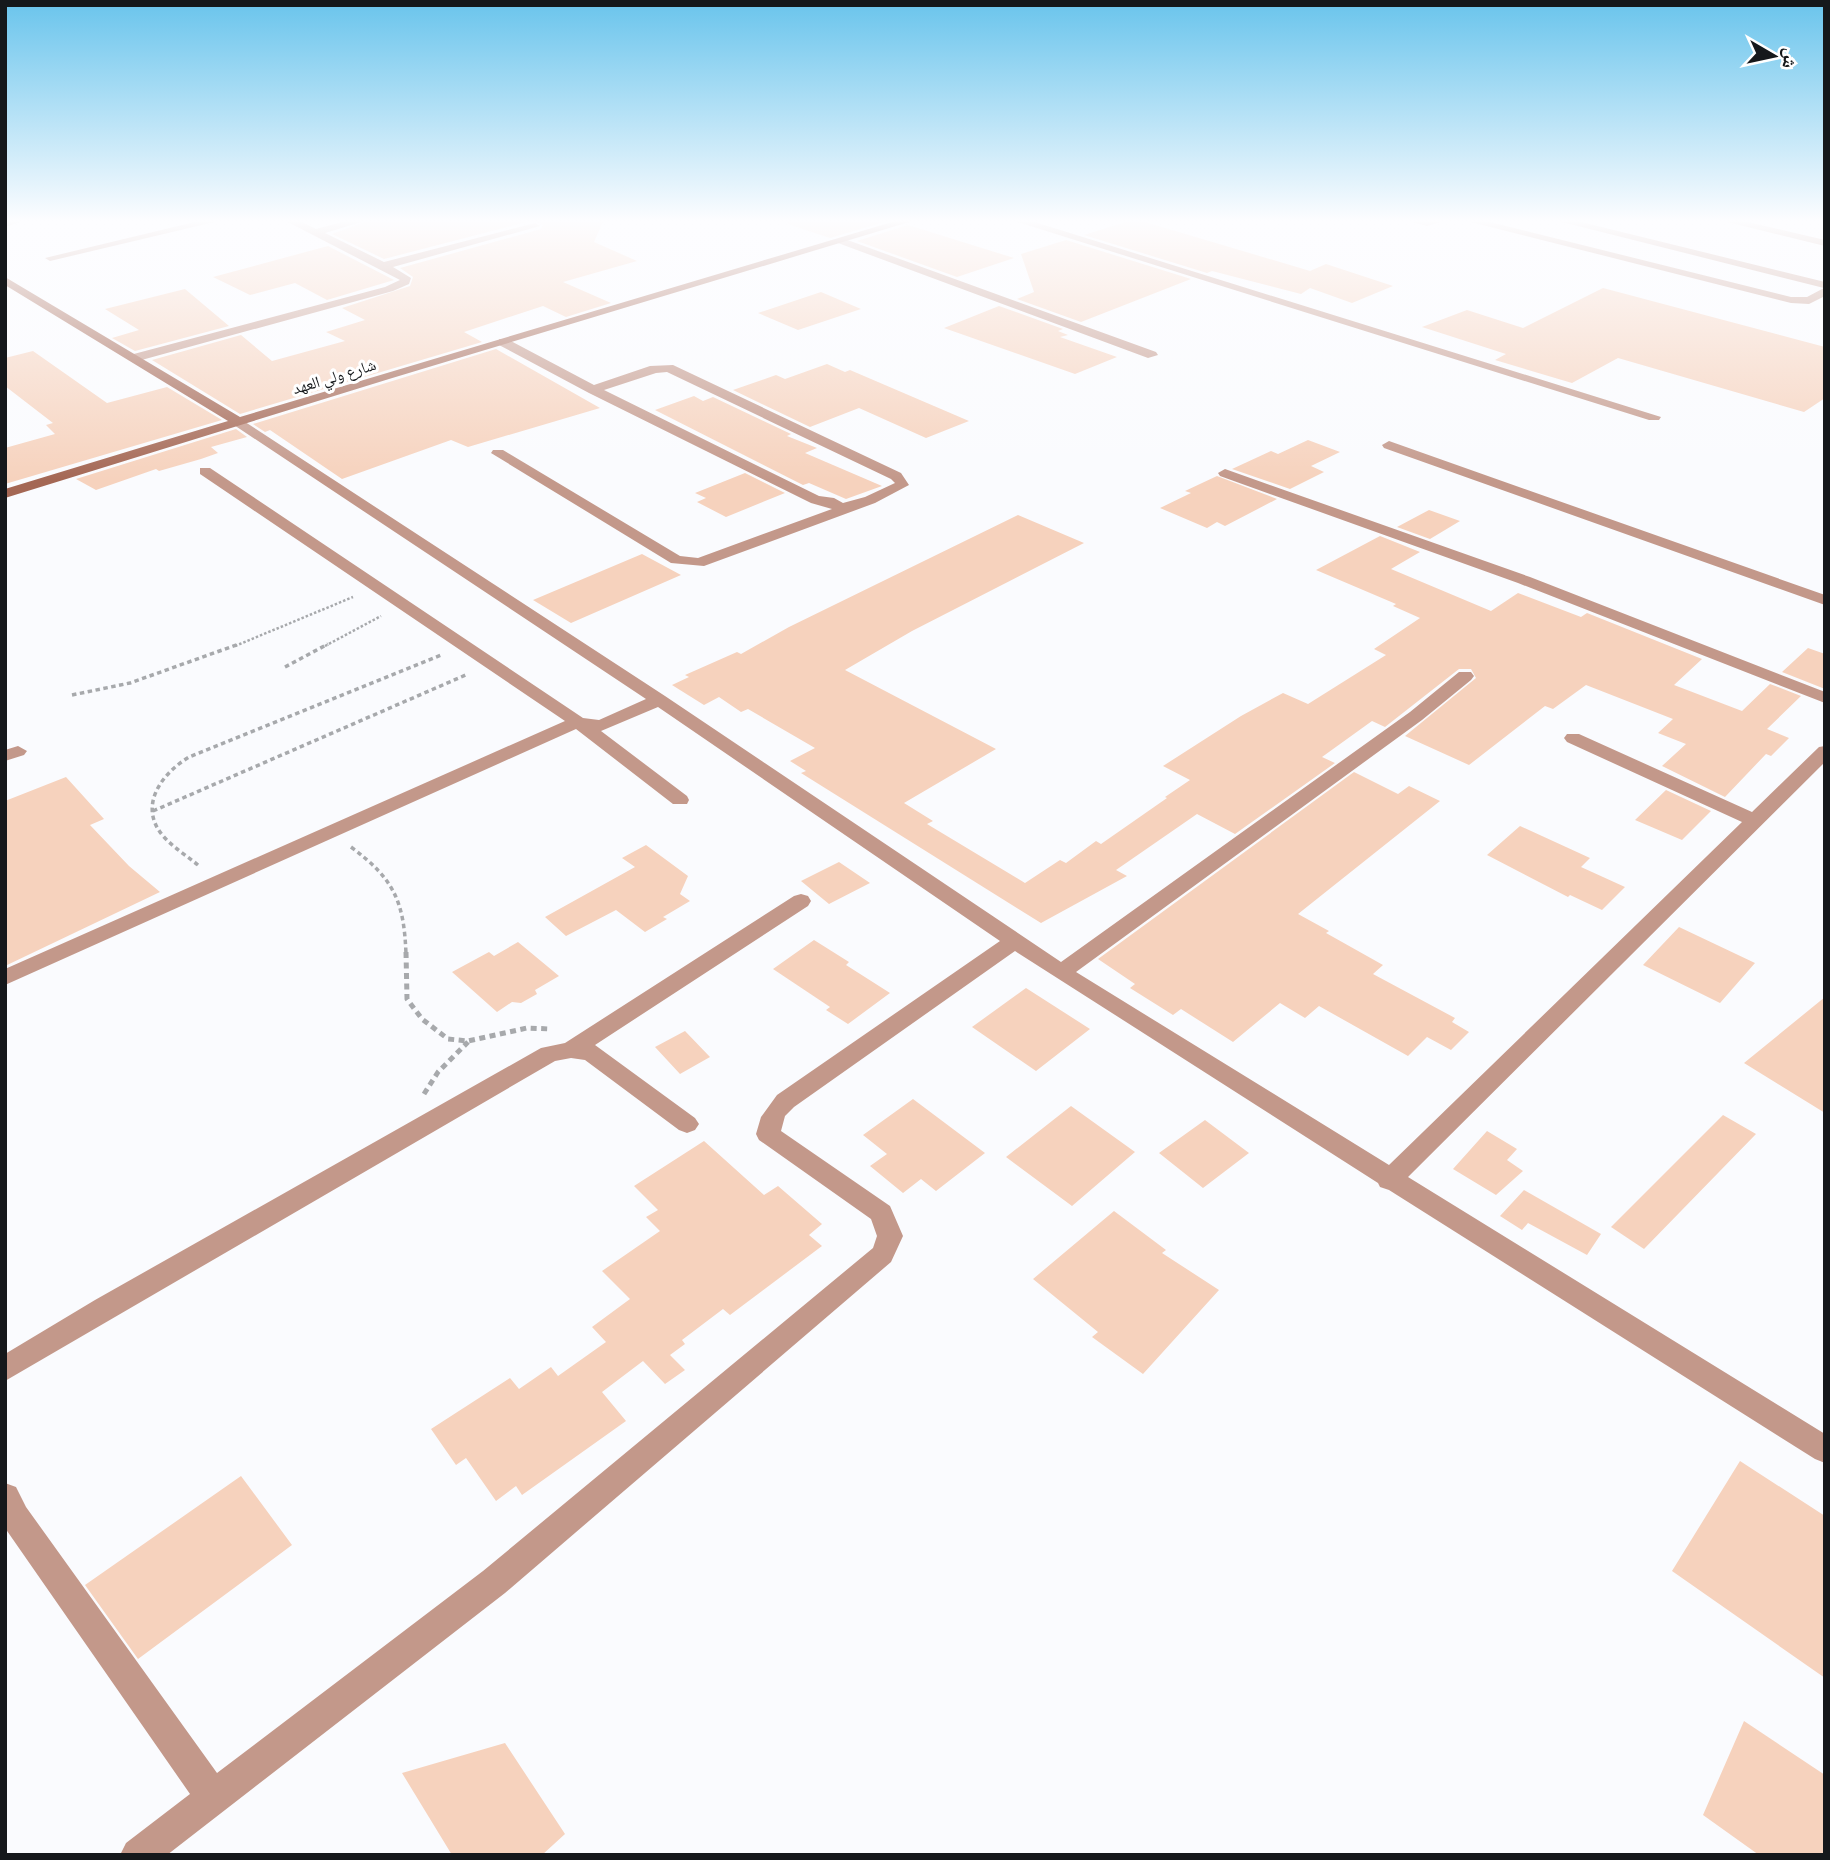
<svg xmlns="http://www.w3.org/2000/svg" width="1830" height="1860" font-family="Manrope,'Noto Naskh Arabic',sans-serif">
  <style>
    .building { fill: #f6d2bd }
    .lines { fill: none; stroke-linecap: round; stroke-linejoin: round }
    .path-far2 { stroke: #a7a9ac; stroke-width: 2.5; stroke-dasharray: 2.5 2; stroke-linecap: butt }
    .path-far1 { stroke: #a7a9ac; stroke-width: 3.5; stroke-dasharray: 4.5 3.5; stroke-linecap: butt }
    .path { stroke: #a7a9ac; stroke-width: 5; stroke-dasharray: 6 4.5; stroke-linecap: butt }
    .street { fill: #c3988a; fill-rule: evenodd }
    .secondary { fill: #a46754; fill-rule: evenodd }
    .labels { text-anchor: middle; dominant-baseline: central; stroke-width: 6; stroke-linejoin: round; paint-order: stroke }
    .far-street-label { font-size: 16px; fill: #15181b; stroke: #fff }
  </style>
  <rect width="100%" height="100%" fill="#fafbfe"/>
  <path class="building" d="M373,219H604L594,242L637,261L563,282L611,303L566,317L543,306L464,332L482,342L240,414L152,360L241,335L272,361L345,341L326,332L365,320L342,308L410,286L413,277L400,268L541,229L543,225L534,220L384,259L332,234Z
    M789,219H890L891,220L830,238L788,224Z
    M1135,219L1310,271L1326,264L1393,286L1352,303L1310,288L1301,294L1212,271L1207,273L1084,235Z
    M908,225L1014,258L957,277L857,241Z
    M1066,240L1191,279L1081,322L1017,299L1034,292L1021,254Z
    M328,246L394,280L327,300L295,283L250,295L213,277Z
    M1603,288L1825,347V398L1804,412L1618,358L1572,383L1495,360L1506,354L1422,327L1467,310L1523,328Z
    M185,289L229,326L135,351L112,338L139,330L105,309Z
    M821,292L861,309L798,330L758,313Z
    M999,306L1063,329L1058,331L1068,335L1060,337L1117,357L1075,374L944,328Z
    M496,349L600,408L468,447L451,440L342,479L270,430L265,432L253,424Z
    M33,351L107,403L167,387L222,420L5,484V448L55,434L46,425L53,423L5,386V358Z
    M827,364L845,372L850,370L969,421L926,438L859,408L810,427L733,390L776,375L785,379Z
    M694,396L703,401L713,397L791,434L787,436L817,448L805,453L882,486L846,499L809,483L803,485L655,410Z
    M236,429L247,437L211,447L218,453L201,459L159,471L156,469L96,490L76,479Z
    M1308,440L1340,452L1311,466L1324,472L1290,489L1232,469L1271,451L1278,454Z
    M745,473L785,493L726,517L697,502L706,498L695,493Z
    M1217,476L1277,499L1225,526L1217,522L1207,528L1160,508L1191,493L1185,491Z
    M1429,510L1460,521L1430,539L1397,527Z
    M1018,515L1084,543L912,631L845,670L996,749L904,803L933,821L927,824L1025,883L1060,860L1066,863L1096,841L1101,844L1167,798L1165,797L1190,780L1163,766L1241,716L1283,693L1308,704L1386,655L1374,649L1420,618L1393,606L1396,604L1316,570L1380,536L1420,552L1391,569L1491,611L1518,593L1581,617L1587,613L1702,659L1674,685L1742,711L1770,684L1801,696L1767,729L1789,738L1771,756L1766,754L1725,797L1662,766L1686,744L1658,733L1673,719L1586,685L1553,709L1545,706L1469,765L1405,736L1476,678L1471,669H1459L1385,727L1372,721L1322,757L1335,763L1235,834L1197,814L1116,870L1127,876L1041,923L801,773L806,771L790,761L815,748L748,709L741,712L719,697L704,705L672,685L689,677L685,675L737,652L741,654L789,627Z
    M642,554L681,575L571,623L533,600Z
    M1808,648L1825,654V689L1782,672Z
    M1354,772L1398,794L1409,786L1440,801L1298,914L1329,931L1326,933L1383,965L1373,974L1455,1018L1452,1022L1469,1032L1451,1050L1427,1037L1408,1056L1319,1006L1305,1018L1280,1003L1233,1042L1181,1009L1173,1015L1130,988L1135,984L1098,959Z
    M66,777L104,819L90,825L129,866L160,892L5,966V801Z
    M1666,790L1711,811L1682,840L1635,820Z
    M1520,826L1590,858L1581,867L1625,887L1602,910L1570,895L1568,897L1487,855Z
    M646,845L688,876L680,894L690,901L663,917L667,919L645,932L616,910L566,936L545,917L635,867L622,858Z
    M839,862L870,883L829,904L801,881Z
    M1679,927L1755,963L1720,1003L1643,965Z
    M814,940L849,962L846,965L890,993L848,1024L826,1010L830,1007L773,969Z
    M518,942L559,976L535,990L537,994L521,1003L512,1002L497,1012L452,972L489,952L494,956Z
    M1026,988L1090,1029L1036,1071L972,1027Z
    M1825,997V1113L1744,1063Z
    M685,1031L710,1057L680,1074L655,1047Z
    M913,1099L985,1153L936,1191L921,1179L903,1193L870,1166L887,1154L863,1135Z
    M1071,1106L1135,1152L1072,1206L1006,1157Z
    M1723,1115L1756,1134L1644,1249L1611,1227Z
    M1205,1120L1249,1153L1203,1188L1159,1153Z
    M1487,1131L1517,1149L1507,1160L1523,1171L1496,1195L1453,1169Z
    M704,1141L764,1195L778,1186L822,1224L809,1235L822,1246L730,1315L723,1309L682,1340L685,1344L670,1355L685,1370L665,1384L643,1361L602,1392L626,1421L522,1495L516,1486L496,1501L466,1458L456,1465L431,1429L510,1378L519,1389L551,1367L558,1376L606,1342L592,1327L630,1299L602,1271L660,1231L646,1217L658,1210L634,1186Z
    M1524,1190L1601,1234L1587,1255L1528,1223L1522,1230L1500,1216Z
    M1114,1211L1166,1250L1162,1253L1219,1290L1143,1374L1092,1337L1098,1332L1033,1279Z
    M1740,1461L1825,1516V1678L1672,1571Z
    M241,1476L292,1545L138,1659L85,1585Z
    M1744,1721L1825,1775V1855H1759L1703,1815Z
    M505,1743L565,1834L542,1855H452L402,1773Z"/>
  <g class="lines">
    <path class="path-far2" d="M235,646L353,597
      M325,646L381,616"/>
    <path class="path-far1" d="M285,667L328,644
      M72,695L130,683L239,644
      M153,811L468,674
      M351,847C394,879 404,901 406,954
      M198,865C187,856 174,848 164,837C137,807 161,774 189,757L441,655"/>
    <path class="path" d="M406,952L407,999L422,1019L448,1039L468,1041L527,1028L550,1029
      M424,1094L438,1072L468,1042"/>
    <path class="street" d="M11,219H30L5,227V221Z
      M207,219H227L50,261L45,258Z
      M282,219H296L316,229L353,219H371L325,233L384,262L535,223L540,226L393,267L411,278L409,284L393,291L138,361H130V355L385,287L400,280Z
      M1008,219H1025L1661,417L1659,420H1649Z
      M1402,219H1451L1427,226Z
      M1459,219H1478L1791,297H1807L1824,288L1550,219H1569L1825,282V296L1809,304L1791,303Z
      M1715,219H1735L1825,240V246Z
      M842,238L1156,352L1158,355L1148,358L838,243V239Z
      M499,339H507L594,385L650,366L673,365L901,473L909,485L875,503L704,566L671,563L491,453L493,450H503L680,556L698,558L832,509L811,503L589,393L499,345ZM667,372L891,479L895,483L865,497L843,503L834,498L819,496L604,390L656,373Z
      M239,418L665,696L1061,962L1410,712L1459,672H1471L1474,676L1471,680L1422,720L1076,972L1389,1165L1742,822L1567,742L1564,738L1567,734H1579L1752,812L1819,747L1825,746V762L1408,1177L1825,1434V1463L1815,1459L1389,1190L1380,1187L1378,1183L1015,951L794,1107L785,1116L781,1131L890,1206L903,1236L891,1262L505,1593L167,1855H120L126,1843L190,1794L5,1528V1483L16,1487L26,1507L217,1773L483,1571L873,1248L877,1236L871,1219L759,1140L756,1134L761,1117L777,1095L1000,941L658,707L601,731L687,796L689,800L687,804H673L576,729L5,985V969L565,721L200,474V468H210L583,718L599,720L646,699L234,425V419Z
      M1389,441L1825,595V605L1384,448L1382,445Z
      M1225,469L1530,577L1825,692V703L1518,583L1220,476L1218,473Z
      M18,746L27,751L24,755L5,761V750Z
      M801,894L808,896L811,901L808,906L595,1045L695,1118L699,1124L695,1130L687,1133L679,1130L585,1060L571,1058L555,1061L5,1381V1354L95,1300L541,1048L565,1043L794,896Z"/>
    <path class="secondary" d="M902,219H919L389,379L5,498V489L228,421L5,285V277L240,417Z"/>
  </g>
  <linearGradient id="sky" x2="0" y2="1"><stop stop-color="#69c4ec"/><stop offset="0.46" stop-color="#fdfdff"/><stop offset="1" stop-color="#fdfdff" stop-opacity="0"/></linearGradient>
  <rect width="1830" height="480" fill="url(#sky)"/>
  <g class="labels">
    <g class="far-street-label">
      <text transform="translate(334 376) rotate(-17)">شارع ولي العهد</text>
    </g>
  </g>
  <rect width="1830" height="1860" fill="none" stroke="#15181b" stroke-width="14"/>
  <g transform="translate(1774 56) rotate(99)" stroke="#ffffff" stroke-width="5" paint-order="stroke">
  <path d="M0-5L12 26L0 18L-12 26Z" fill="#15181b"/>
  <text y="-10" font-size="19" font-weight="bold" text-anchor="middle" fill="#15181b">ش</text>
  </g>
</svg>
